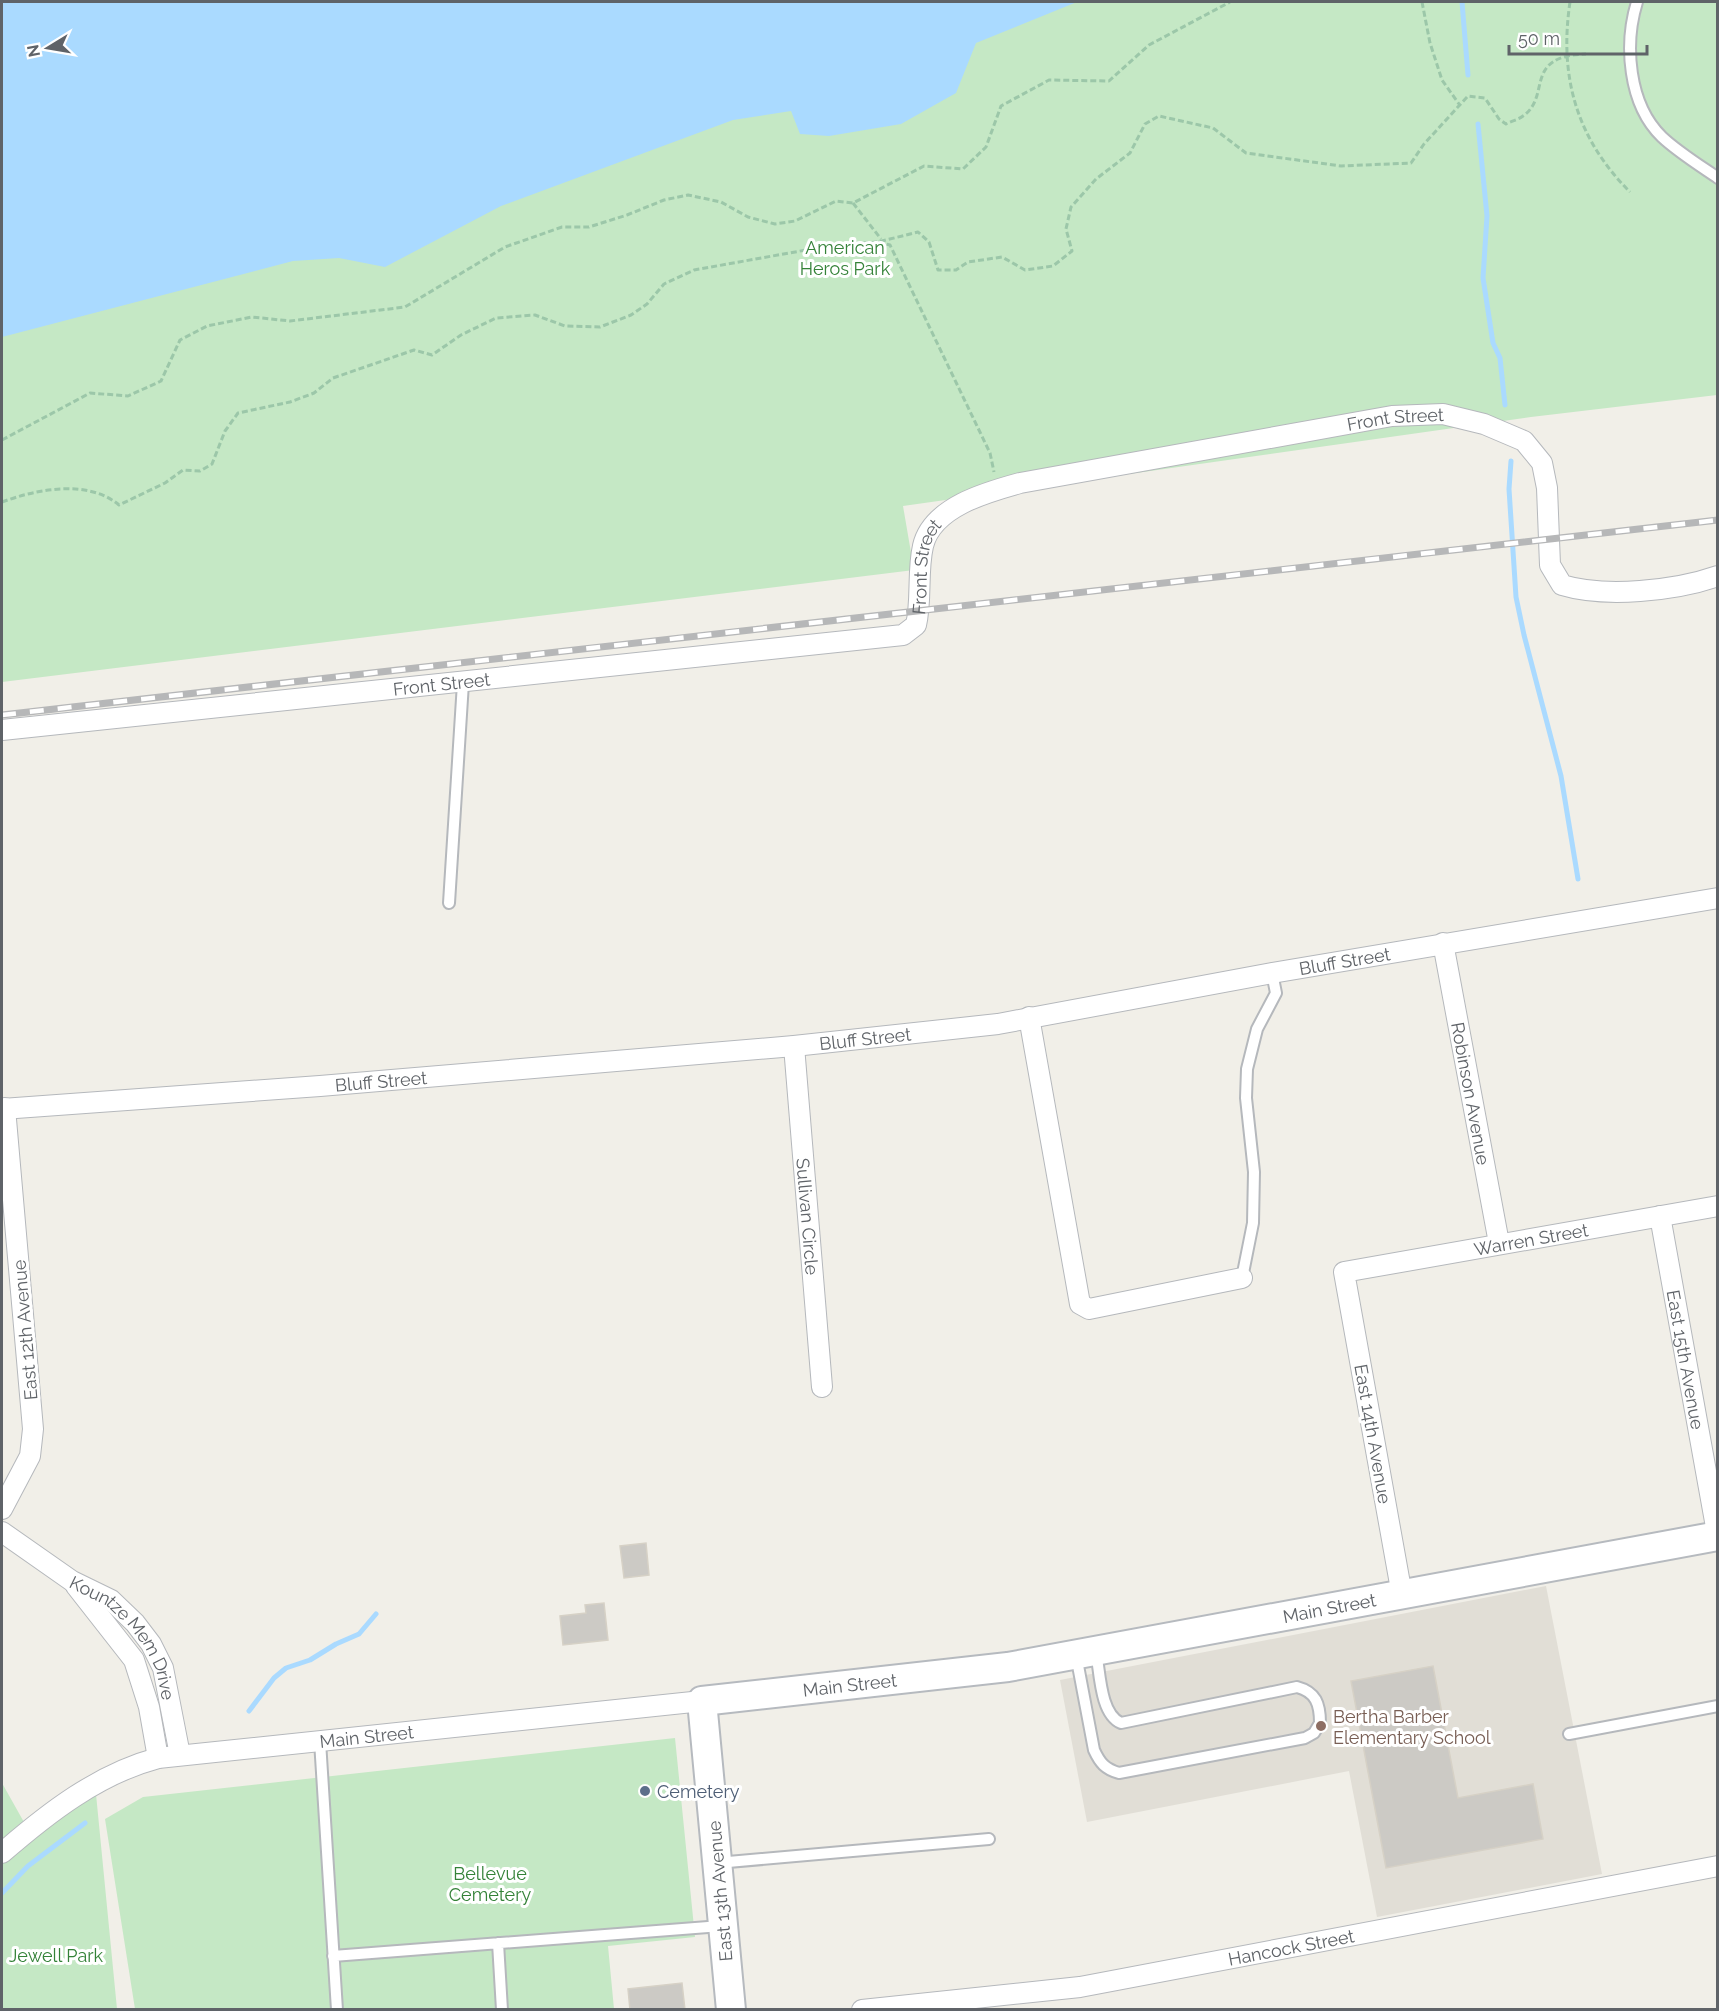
<svg xmlns="http://www.w3.org/2000/svg" width="1719" height="2011" font-family="Raleway,sans-serif">
  <style>
    .education { fill: #e1ded6 }
    .green { fill: #c5e8c5 }
    .water { fill: #aadaff }
    .lines { fill: none; stroke-linecap: round; stroke-linejoin: round }
    .stream { stroke: #aadaff; stroke-width: 5 }
    .building { fill: #cccac5; stroke: #d6d1c6; stroke-width: 1.5 }
    .lane-casing { stroke: #b5b8bc; stroke-width: 14 }
    .street-casing { stroke: #b5b8bc; stroke-width: 22 }
    .secondary-casing { stroke: #b6babf; stroke-width: 32 }
    .path { stroke: #9cc7a9; stroke-width: 3; stroke-dasharray: 6 3; stroke-linecap: butt }
    .lane { stroke: #fff; stroke-width: 10 }
    .street { stroke: #fff; stroke-width: 20 }
    .secondary { stroke: #fff; stroke-width: 28 }
    .rail-casing { stroke: #b6b7b8; stroke-width: 7 }
    .rail { stroke: #fff; stroke-width: 4.5; stroke-dasharray: 14; stroke-linecap: butt }
    .education-dot { fill: #8d6e63; stroke: #fff; stroke-width: 2 }
    .service-dot { fill: #5c6f8a; stroke: #fff; stroke-width: 2 }
    .labels { text-anchor: middle; dominant-baseline: central; stroke-width: 6; stroke-linejoin: round; paint-order: stroke }
    .park-label { font-size: 18px; fill: #348238; stroke: #fff }
    .street-label { font-size: 18px; fill: #5f6368; stroke: #fff }
    .education-label { font-size: 18px; fill: #785e54; stroke: #fff; text-anchor: start }
    .service-label { font-size: 18px; fill: #4e5e75; stroke: #fff; text-anchor: start }
  </style>
  <rect width="100%" height="100%" fill="#f1efe8"/>
  <path class="education" d="M1546,1586L1602,1874L1377,1917L1349,1771L1087,1822L1060,1680Z"/>
  <path class="green" d="M544,2H1717V395L1531,417L903,506L914,570L2,682V284Z
    M675,1738L695,1937L608,1946L614,2009H135L105,1819L143,1797Z
    M2,1783L34,1840L44,1829L96,1794L117,2009H2Z"/>
  <path class="water" d="M2,2H1077L976,43L956,93L901,124L829,136L800,134L791,111L733,120L501,206L385,267L339,258L293,261L2,337Z"/>
  <g class="lines">
    <path class="stream" d="M1462,2L1468,75
      M1478,124L1487,216L1483,278L1493,343L1500,358L1505,405
      M1511,461L1509,489L1516,597L1524,635L1561,776L1578,879
      M249,1711L274,1678L286,1668L310,1660L336,1644L359,1634L376,1614
      M2,1893L28,1866L85,1823"/>
  </g>
  <path class="building" d="M646,1543L649,1575L624,1578L620,1546Z
    M604,1603L608,1640L563,1645L560,1616L586,1613L585,1605Z
    M1433,1666L1458,1798L1533,1784L1543,1839L1386,1868L1351,1681Z
    M682,1983L685,2010H630L628,1989Z"/>
  <g class="lines">
    <g class="lane-casing">
      <path id="lane" d="M1637,2C1624,44 1628,104 1662,137C1678,152 1699,165 1718,178
        M449,903L463,683
        M1242,1278L1253,1223L1254,1172L1246,1098L1247,1069L1257,1029L1276,993L1272,973
        M1076,1655L1094,1750C1100,1763 1105,1769 1119,1773L1305,1738L1314,1733L1320,1723C1320,1704 1316,1692 1297,1687L1121,1723C1100,1714 1100,1672 1096,1652
        M1569,1734L1718,1706
        M320,1741L337,2010
        M717,1863L989,1839
        M498,1943L502,2010
        M333,1956L721,1926"/>
    </g>
    <g class="street-casing">
      <g id="street">
        <path id="s1" d="M2,730L903,635L916,625C922,600 917,572 923,546C932,507 987,492 1020,483L1392,416L1443,414L1484,424L1524,441L1542,463L1547,488L1550,565L1562,585C1605,598 1675,591 1718,576"/>
        <path id="s2" d="M1443,943L1499,1243"/>
        <path d="M1029,1017L1080,1304L1089,1309L1242,1278"/>
        <path id="s3" d="M794,1046L822,1387"/>
        <path id="s4" d="M2,1109L320,1086L794,1046L998,1024L1272,973L1718,898"/>
        <path id="s5" d="M1660,1216L1718,1538"/>
        <path d="M2,1509L30,1456L33,1429L5,1108"/>
        <path id="s6" d="M2,1532L72,1581L111,1600L135,1623L151,1644L163,1668L180,1755"/>
        <path d="M76,1586L134,1660L149,1707L158,1758"/>
        <path id="s7" d="M1402,1595L1344,1272L1718,1206"/>
        <path id="s8" d="M2,1853C48,1813 98,1774 158,1758L702,1701"/>
        <path id="s9" d="M862,2010L1080,1987L1718,1866"/>
      </g>
    </g>
    <g class="secondary-casing">
      <g id="secondary">
        <path id="s10" d="M731,2010L702,1701L1008,1667L1718,1536"/>
      </g>
    </g>
    <path class="path" d="M1422,2L1430,43L1442,80L1459,104
      M1570,2C1559,76 1576,138 1630,192
      M853,203L881,239
      M878,242L890,245L990,453L994,472
      M2,440L90,393L128,396L161,381L180,340L207,326L252,317L290,321L405,307L505,247L562,227H589L627,215L664,200L688,195L721,202L748,217L775,224L795,221L836,201L853,203L924,166L963,169L986,147L1001,106L1049,80L1109,81L1149,45L1230,2
      M2,502C37,489 88,479 119,505L165,483L183,470L200,471L212,464L225,431L238,413L290,402L314,393L333,378L414,350L432,355L461,335L496,318L535,315L565,326L600,327L631,315L647,304L664,284L694,270L834,245L878,242L918,232L929,242L938,270H956L968,262L1002,257L1025,270L1053,266L1072,251L1066,229L1071,207L1096,179L1130,153L1145,124L1159,116L1213,128L1246,153L1341,166L1411,163L1424,144L1468,96L1485,98L1499,119L1506,124C1511,121 1518,120 1523,116C1552,96 1522,56 1586,54"/>
    <use href="#lane" class="lane"/>
    <use href="#street" class="street"/>
    <use href="#secondary" class="secondary"/>
    <g class="rail-casing">
      <path id="rail" d="M2,715L1718,520"/>
    </g>
    <use href="#rail" class="rail"/>
  </g>
  <circle class="education-dot" cx="1321" cy="1726" r="6"/>
  <circle class="service-dot" cx="645" cy="1791" r="6"/>
  <g class="labels">
    <g class="park-label">
      <text x="845" y="247">American<tspan x="845" dy="21">Heros Park</tspan></text>
      <text x="490" y="1873">Bellevue<tspan x="490" dy="21">Cemetery</tspan></text>
      <text x="56" y="1955">Jewell Park</text>
    </g>
    <g class="street-label">
      <text stroke="none"><textPath href="#s1" startOffset="1504">Front Street</textPath></text>
      <text stroke="none"><textPath href="#s1" startOffset="982">Front Street</textPath></text>
      <text stroke="none"><textPath href="#s1" startOffset="442">Front Street</textPath></text>
      <text stroke="none"><textPath href="#s4" startOffset="1352">Bluff Street</textPath></text>
      <text stroke="none"><textPath href="#s4" startOffset="866">Bluff Street</textPath></text>
      <text stroke="none"><textPath href="#s4" startOffset="380">Bluff Street</textPath></text>
      <text stroke="none"><textPath href="#s2" startOffset="153">Robinson Avenue</textPath></text>
      <text stroke="none"><textPath href="#s3" startOffset="171">Sullivan Circle</textPath></text>
      <text stroke="none"><textPath href="#s7" startOffset="518">Warren Street</textPath></text>
      <text transform="translate(25 1330) rotate(-95)">East 12th Avenue</text>
      <text stroke="none"><textPath href="#s5" startOffset="146">East 15th Avenue</textPath></text>
      <text transform="translate(1373 1434) rotate(80)">East 14th Avenue</text>
      <text stroke="none"><textPath href="#s10" startOffset="945">Main Street</textPath></text>
      <text stroke="none"><textPath href="#s6" startOffset="166">Kountze Mem Drive</textPath></text>
      <text stroke="none"><textPath href="#s10" startOffset="459">Main Street</textPath></text>
      <text stroke="none"><textPath href="#s8" startOffset="394">Main Street</textPath></text>
      <text transform="translate(720 1891) rotate(-95)">East 13th Avenue</text>
      <text stroke="none"><textPath href="#s9" startOffset="434">Hancock Street</textPath></text>
    </g>
    <g class="education-label">
      <text x="1333" y="1716">Bertha Barber<tspan x="1333" dy="21">Elementary School</tspan></text>
    </g>
    <g class="service-label">
      <text x="657" y="1791">Cemetery</text>
    </g>
  </g>
  <rect width="1719" height="2011" fill="none" stroke="#5f6368" stroke-width="6"/>
  <g transform="translate(48 48) rotate(259)" stroke="#ffffff" stroke-width="4.5" paint-order="stroke">
  <path d="M0-4.5L10 22L0 15L-10 22Z" fill="#5f6368"/>
  <text y="-9" font-size="16" font-weight="bold" text-anchor="middle" fill="#5f6368">N</text>
  </g>
  <path d="M1509 45v9h138v-9" fill="none" stroke="#5f6368" stroke-width="3"/>
  <text x="1518" y="45" font-size="18" fill="#5f6368" stroke="#ffffff" stroke-width="4.5" paint-order="stroke">50 m</text>
</svg>
